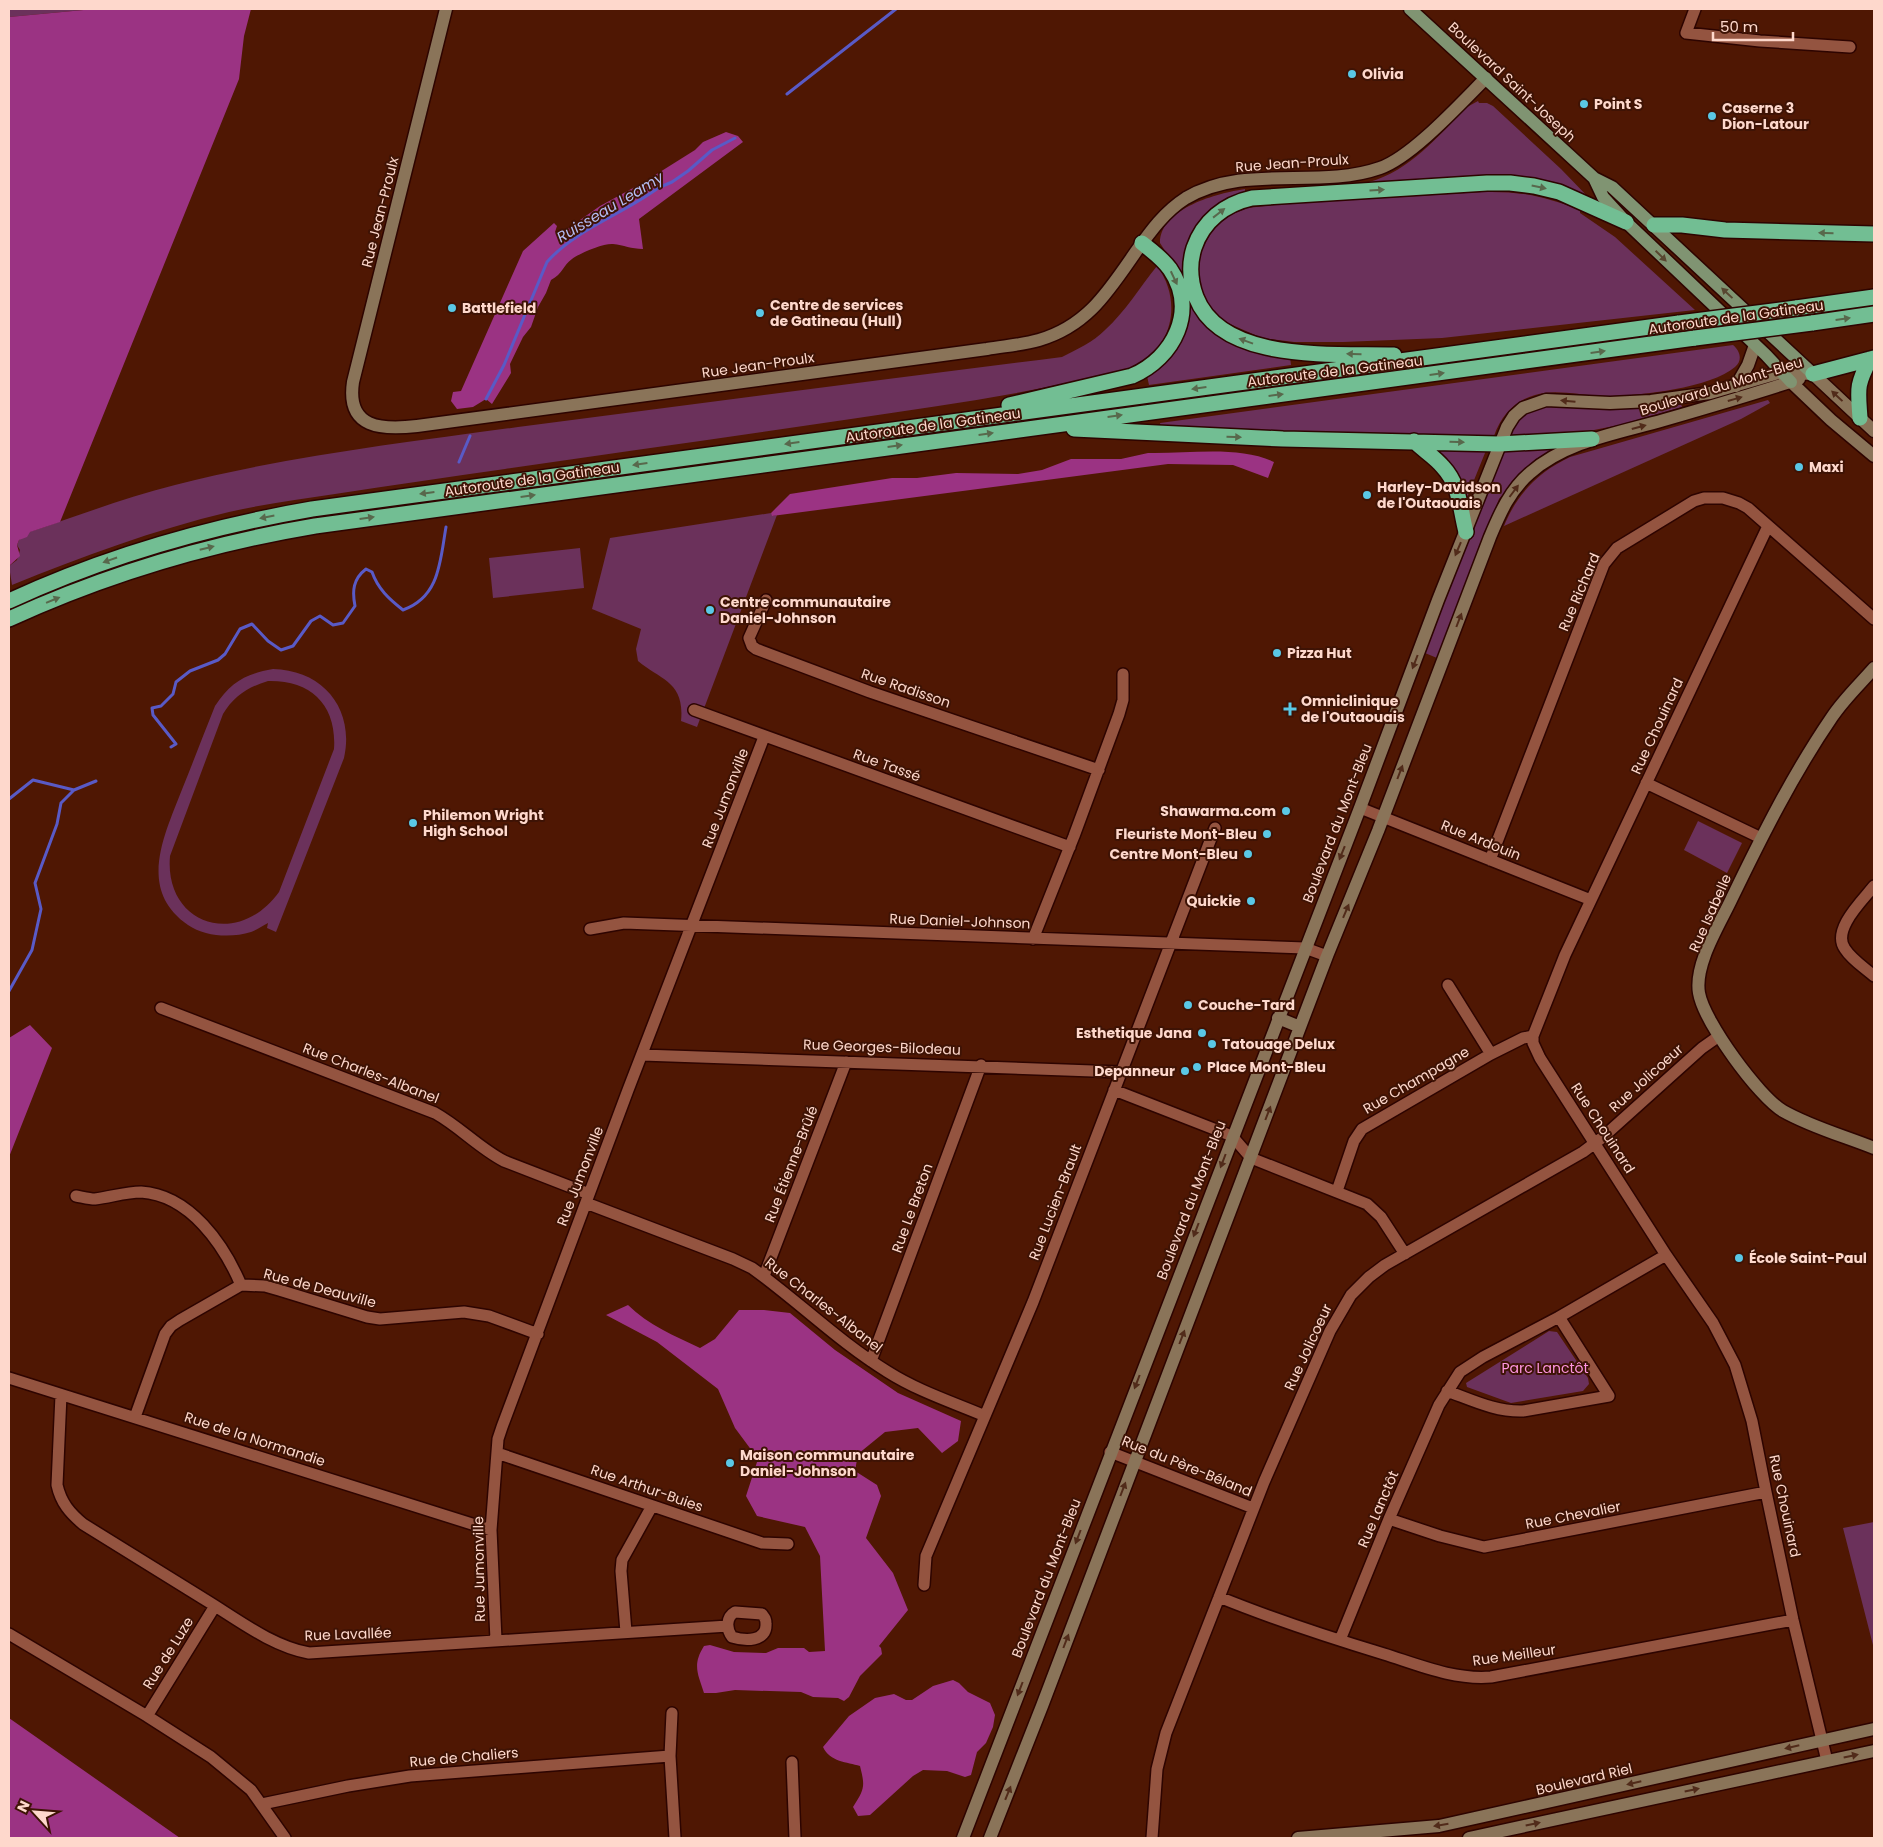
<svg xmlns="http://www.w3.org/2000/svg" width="1883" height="1847" font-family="Poppins,sans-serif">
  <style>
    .green { fill: #6b315b; fill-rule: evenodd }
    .forest { fill: #9b3383 }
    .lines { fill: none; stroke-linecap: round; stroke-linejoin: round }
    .stream { stroke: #595ac6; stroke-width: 3 }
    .street-casing { stroke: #2d0400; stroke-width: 14 }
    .secondary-casing { stroke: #2d0400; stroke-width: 15 }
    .primary-casing { stroke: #2d0400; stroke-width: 15 }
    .highway-casing { stroke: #2d0400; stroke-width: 18 }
    .street { stroke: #945440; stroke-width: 11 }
    .secondary { stroke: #8a7459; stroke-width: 12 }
    .primary { stroke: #809472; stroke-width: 12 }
    .highway { stroke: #72be93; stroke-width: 15 }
    .highway-bridge-casing { stroke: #2d0400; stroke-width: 18; stroke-linecap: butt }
    .highway-bridge { stroke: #72be93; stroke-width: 15 }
    .oneway { fill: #58684c }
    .oneway2 { fill: #584731 }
    .oneway3 { fill: #512b1a }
    .poi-dot { fill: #5ac8e6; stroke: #3e1305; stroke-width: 2 }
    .labels { text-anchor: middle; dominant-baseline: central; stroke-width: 4; stroke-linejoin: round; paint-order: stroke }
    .poi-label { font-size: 14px; font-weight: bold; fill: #fed8cc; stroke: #3e1305; text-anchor: start }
    .street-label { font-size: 14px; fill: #fed8cc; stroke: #3e1305 }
    .park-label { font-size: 14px; fill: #fe95e0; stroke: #3e1305 }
    .water-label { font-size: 15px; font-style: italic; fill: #b4bcf2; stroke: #3e1305 }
  </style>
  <rect width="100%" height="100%" fill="#4f1703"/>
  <path class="green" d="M9,9H94L9,17Z
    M1478,101L1479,103H1487L1493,106L1561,169L1590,199L1569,190L1369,184V182C1410,171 1438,136 1467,107Z
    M1245,189V194L1212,209L1188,294L1192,306L1206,325L1290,357L1291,365L1149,385L1147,376L1182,333L1169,257L1160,243C1160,208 1218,193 1245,189Z
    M1482,192C1521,191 1543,196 1580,210V213L1615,237L1695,310L1442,338L1343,342H1294L1262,338L1223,321L1209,306L1201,287L1198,267L1203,247L1213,230L1228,216L1247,208L1284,204Z
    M1157,266C1181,298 1175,344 1138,364C1119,375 1092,377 1071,382C999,398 925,408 851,419C736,436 621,452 505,469C449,477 392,485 335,494C300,499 264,504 229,512C154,530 83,556 12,585L9,566L17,560L20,550L17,545L19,540L29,532C78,516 126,497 175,485C287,456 404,443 518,427C700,403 881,380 1062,357C1078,349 1093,342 1105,330C1125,312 1140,287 1157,266Z
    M1733,345C1740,351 1743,360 1735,367C1709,389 1633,397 1599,396C1579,395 1555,389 1535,395C1514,401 1501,416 1494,436L1389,433L1388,436L1161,428L1160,423Z
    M1768,400L1770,403L1741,419L1504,526C1517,494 1538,472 1570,457Z
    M1681,403L1682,407L1619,425L1589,431L1558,435L1509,438C1511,421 1528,409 1544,405Z
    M1550,446L1551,452L1536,459L1520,474L1499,499L1437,658L1425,653L1503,449Z
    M1434,447L1487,448L1466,500L1438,456Z
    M771,513L773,516L777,515L697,727L681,721C685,682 661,680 638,661L636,649L641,629L592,609L610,538Z
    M580,548L584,588L493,598L489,558Z
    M273,669C323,670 355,709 344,758L276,932L267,928L268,923C262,926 257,930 251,932C232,938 205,937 188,925C136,889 165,834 183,787C194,760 204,733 215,706C231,682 245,674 273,669ZM268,681C311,680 337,705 334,749L279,892C238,949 164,925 170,856L223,714C234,696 248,687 268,681Z
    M1698,821L1742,843L1727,873L1684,850Z
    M1549,1331L1557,1332L1588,1378L1589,1384L1583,1391L1511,1403L1467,1387L1466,1383Z
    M1874,1522V1649L1843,1528Z"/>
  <path class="forest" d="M94,9H251L244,36L239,79L60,522L30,532L27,537L19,540L17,545L20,556L9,566V17Z
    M726,132L738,136L743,142L639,219L643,249C631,249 624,245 613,244C604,243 580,253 572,259C563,265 563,274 551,280L546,293L538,307L531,327L523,337L510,364L511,373L492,404L486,399L473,407L457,409L451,401L453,392L461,391L523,251L554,223L557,226L555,232L560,234L600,206L644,182L695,150L703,142Z
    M1148,453C1187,454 1239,445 1274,462L1268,478L1233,465L1168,464L772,516L771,513L790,494L892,478H917L956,473L1018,474L1042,470L1071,459H1121Z
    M30,1025L52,1048L9,1157V1038Z
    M628,1305C648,1325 675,1336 700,1348L715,1339L739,1310H764L790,1313L835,1350L898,1393L961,1421L958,1441L942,1453L918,1428L885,1432L858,1454L855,1471L877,1485L881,1496L866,1538L893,1573L908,1610L879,1646L881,1648L882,1654L860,1676L849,1697L844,1701L838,1698L813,1697L801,1692L735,1690L716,1693H704C698,1674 692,1665 704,1646L710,1645L734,1652L766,1653L778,1648H804L809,1652L825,1651L820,1556L805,1527L757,1516L746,1496L758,1459L735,1428L718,1389L657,1342L606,1315Z
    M953,1680L959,1683L968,1692L990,1703L995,1715L993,1727L986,1743L977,1752L971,1775L965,1777L947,1771L923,1770L913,1776L870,1815L858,1816L853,1807C865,1789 865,1786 860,1766C847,1762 830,1762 823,1747L849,1716L875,1698L894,1694L906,1700H912L933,1686Z
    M9,1718L180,1838H9Z"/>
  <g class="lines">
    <path class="stream" d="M787,94L896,9
      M486,399L504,365L547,262C576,229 623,214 658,188L672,182L688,171L712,150L735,138
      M459,462L470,436
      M171,747L176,744L153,715L152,708L161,706L173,694L176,682L190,671L218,660L225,654L240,629L252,624L268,641L281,650L293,646L311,621L320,616L333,625L343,623L355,606C352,591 353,579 366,569L372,572C378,589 389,599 403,610C440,597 440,561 446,527
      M9,799L33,780L74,790
      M9,991L32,950L41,909L35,883L57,824L61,803L74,790L96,781"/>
    <g class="street-casing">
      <path id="street" d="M1695,9L1686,33L1760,41L1850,47
        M1768,526L1565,955L1533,1036V1043L1540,1058L1666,1255L1713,1323L1735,1365L1752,1421L1766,1492L1793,1620L1827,1761
        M766,600L749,638L752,646L756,649L870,692L1099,770
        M694,710L1070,847
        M1646,783L1761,838
        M1360,808L1591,900
        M1490,860L1604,564L1617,548L1694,501L1704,498H1723L1739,503L1748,508L1874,619
        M1874,886C1863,900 1831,930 1845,949C1852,960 1865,968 1874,976
        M590,929L624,923L1305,948L1327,956
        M1033,939L1074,836L1119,714L1123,700V674
        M1448,985L1491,1054
        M161,1008L435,1113C460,1127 479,1148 504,1161L589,1194
        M642,1055L1121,1072
        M1114,1090L1232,1136L1251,1158L1367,1204L1381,1217L1405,1254
        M1337,1191L1354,1141L1362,1129L1491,1054L1523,1038L1533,1036
        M76,1196C82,1197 89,1199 95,1199C111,1197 126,1192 141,1192C190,1195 224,1245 241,1285
        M586,1203L733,1259L752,1268C798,1301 839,1342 888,1372C918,1391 952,1402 985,1416
        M764,1276L846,1062
        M871,1361L981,1065
        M9,1378L491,1530
        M1447,1391C1472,1400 1496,1412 1523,1411L1609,1396L1559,1317
        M61,1395L57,1485C61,1503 70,1513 83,1524C124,1549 164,1574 204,1599C237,1619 271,1646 309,1653L728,1626
        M135,1417L165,1334L171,1326L180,1320L241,1285L265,1286L279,1290L367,1317L380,1319L464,1312L489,1316L538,1334
        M1110,1452L1253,1508
        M497,1453L762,1543L788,1544
        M1389,1519L1440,1536L1484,1547L1766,1492
        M924,1585L926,1556L1033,1302L1215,828
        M1219,1597C1273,1619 1328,1637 1384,1654C1419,1665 1454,1680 1491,1677L1793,1620
        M735,1612L762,1614C765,1618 766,1619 766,1624C767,1642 745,1641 732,1637C726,1629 726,1617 735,1612Z
        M626,1632L621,1571L622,1560L652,1506
        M9,1634L147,1716L211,1757L251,1790L285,1838
        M496,1640L491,1530L498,1439L502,1427L628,1090L764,737
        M1340,1640L1389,1519L1439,1405L1460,1372L1483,1357L1559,1317L1666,1255
        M672,1713L670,1756L675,1838
        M147,1716L215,1606
        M792,1762L795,1838
        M262,1804L348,1786L410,1776L670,1756
        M1152,1838L1157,1769L1166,1733L1264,1482L1330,1331L1351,1295L1369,1277L1385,1265L1583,1152L1603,1137L1702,1048L1719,1036"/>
    </g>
    <g class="secondary-casing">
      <path id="secondary" d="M446,9L353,382C346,429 382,430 417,426L987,349C1004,346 1022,345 1039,340C1087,326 1108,292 1135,253C1150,232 1164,212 1186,198C1246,163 1317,190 1380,168C1412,157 1461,103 1486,78
        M1813,374L1874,431
        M1791,382L1831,420L1874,456
        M1736,386L1748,365L1755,345
        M1874,668C1860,684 1844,699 1832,717C1793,774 1762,836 1732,898C1720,924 1694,964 1699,993C1704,1022 1759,1097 1783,1111C1811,1127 1844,1136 1874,1148
        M1278,1018L1300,1027
        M963,1838L1360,808L1438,600L1507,427L1514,416L1523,408L1546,400L1610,403L1651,401L1710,393L1782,372L1813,374
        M990,1838L1042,1706L1327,956L1378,831L1490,537C1500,513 1510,490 1530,473C1566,441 1619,433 1664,420C1709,407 1754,394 1799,379
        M1298,1838L1439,1826L1874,1729
        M1469,1838L1874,1751"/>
    </g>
    <g class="primary-casing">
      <path id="primary" d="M1410,9L1594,178L1612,187L1813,374
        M1594,178L1603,197L1626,222L1766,355L1791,382"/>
    </g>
    <g class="highway-casing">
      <path id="highway" d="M1654,225H1682L1725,230L1874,234
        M1796,308L1874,297
        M1812,323L1874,314
        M1394,355C1336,353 1222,364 1196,297C1190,281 1189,264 1194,248C1203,221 1225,204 1252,198L1487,183H1510L1534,186L1559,192L1626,222
        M1813,374L1874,358
        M1009,405L1132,376C1174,358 1198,310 1170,269C1162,258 1152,251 1142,243
        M1860,418C1858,389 1856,386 1870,359
        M1074,429L1283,439L1499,444L1592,439
        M1414,441C1423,450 1435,457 1443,467C1460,485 1460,509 1466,532
        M9,601C106,556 208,527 312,509L1679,323
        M9,619C107,574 208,544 315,526L1695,338"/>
    </g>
    <use href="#street" class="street"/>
    <use href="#secondary" class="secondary"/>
    <use href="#primary" class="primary"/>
    <use href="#highway" class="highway"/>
    <g class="highway-bridge-casing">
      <path id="highway-bridge" d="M1679,323L1796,308
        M1695,338L1812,323"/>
    </g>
    <use href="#highway-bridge" class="highway-bridge"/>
  </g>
  <defs><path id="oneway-solid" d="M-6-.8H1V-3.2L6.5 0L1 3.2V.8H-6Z" transform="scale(1.25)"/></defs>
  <g class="oneway">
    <use href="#oneway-solid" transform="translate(1539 187) rotate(12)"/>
    <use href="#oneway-solid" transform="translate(1377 190) rotate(-4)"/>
    <use href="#oneway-solid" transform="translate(1219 213) rotate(-38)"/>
    <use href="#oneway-solid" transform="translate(1826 233) rotate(-179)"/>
    <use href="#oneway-solid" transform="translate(1174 278) rotate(65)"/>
    <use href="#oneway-solid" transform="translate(1843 319) rotate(-8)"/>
    <use href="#oneway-solid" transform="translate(1246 341) rotate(-160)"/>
    <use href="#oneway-solid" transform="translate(1598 352) rotate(-8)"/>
    <use href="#oneway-solid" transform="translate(1354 354) rotate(-178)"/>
    <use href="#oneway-solid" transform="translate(1437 374) rotate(-8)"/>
    <use href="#oneway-solid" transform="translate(1199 388) rotate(172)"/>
    <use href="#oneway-solid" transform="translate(1276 395) rotate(-7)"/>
    <use href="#oneway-solid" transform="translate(1115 416) rotate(-8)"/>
    <use href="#oneway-solid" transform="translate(986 434) rotate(-8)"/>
    <use href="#oneway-solid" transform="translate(1234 437) rotate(2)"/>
    <use href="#oneway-solid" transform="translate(1457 442) rotate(2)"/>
    <use href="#oneway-solid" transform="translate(792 443) rotate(172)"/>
    <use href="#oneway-solid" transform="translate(895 446) rotate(-8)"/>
    <use href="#oneway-solid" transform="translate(640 464) rotate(172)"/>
    <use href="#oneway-solid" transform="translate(427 493) rotate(173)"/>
    <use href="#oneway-solid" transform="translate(528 496) rotate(-8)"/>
    <use href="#oneway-solid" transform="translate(267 517) rotate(169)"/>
    <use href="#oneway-solid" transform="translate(367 518) rotate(-8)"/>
    <use href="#oneway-solid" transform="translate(207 548) rotate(-14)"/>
    <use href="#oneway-solid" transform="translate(110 560) rotate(161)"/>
    <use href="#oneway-solid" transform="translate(53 600) rotate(-22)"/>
  </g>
  <g class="oneway2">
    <use href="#oneway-solid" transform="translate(1661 256) rotate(44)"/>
    <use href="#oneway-solid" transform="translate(1727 293) rotate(-137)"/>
  </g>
  <g class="oneway3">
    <use href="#oneway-solid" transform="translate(1837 396) rotate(-137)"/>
    <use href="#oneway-solid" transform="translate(1735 399) rotate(-16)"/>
    <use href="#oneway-solid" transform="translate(1568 401) rotate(-175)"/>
    <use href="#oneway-solid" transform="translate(1639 427) rotate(-15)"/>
    <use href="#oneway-solid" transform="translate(1514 491) rotate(-53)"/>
    <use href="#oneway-solid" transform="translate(1458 549) rotate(113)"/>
    <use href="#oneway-solid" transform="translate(1459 620) rotate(-69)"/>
    <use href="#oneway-solid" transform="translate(1415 662) rotate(111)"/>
    <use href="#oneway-solid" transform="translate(1400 772) rotate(-69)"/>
    <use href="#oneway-solid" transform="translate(1342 853) rotate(112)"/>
    <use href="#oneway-solid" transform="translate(1346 911) rotate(-67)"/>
    <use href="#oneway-solid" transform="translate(1268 1113) rotate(-69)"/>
    <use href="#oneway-solid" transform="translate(1223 1161) rotate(111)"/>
    <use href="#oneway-solid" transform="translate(1196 1230) rotate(111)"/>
    <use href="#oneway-solid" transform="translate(1182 1337) rotate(-69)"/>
    <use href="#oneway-solid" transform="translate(1137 1382) rotate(111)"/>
    <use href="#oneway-solid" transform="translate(1123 1489) rotate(-69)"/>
    <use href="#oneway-solid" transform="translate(1078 1537) rotate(111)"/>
    <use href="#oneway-solid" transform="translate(1066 1641) rotate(-69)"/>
    <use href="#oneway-solid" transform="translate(1020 1689) rotate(111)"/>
    <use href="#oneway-solid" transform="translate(1792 1747) rotate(167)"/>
    <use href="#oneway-solid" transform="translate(1851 1756) rotate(-12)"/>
    <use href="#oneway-solid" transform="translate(1634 1783) rotate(167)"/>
    <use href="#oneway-solid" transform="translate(1692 1790) rotate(-12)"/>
    <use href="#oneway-solid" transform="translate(1008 1793) rotate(-68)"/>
    <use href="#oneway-solid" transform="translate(1533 1824) rotate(-12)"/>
    <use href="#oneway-solid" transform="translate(1441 1825) rotate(171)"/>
  </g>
  <g class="poi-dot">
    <circle cx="1352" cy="74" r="5"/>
    <circle cx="1584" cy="104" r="5"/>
    <circle cx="1712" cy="116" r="5"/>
    <circle cx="452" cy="308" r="5"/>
    <circle cx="760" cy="313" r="5"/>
    <circle cx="1799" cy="467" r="5"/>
    <circle cx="1367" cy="495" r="5"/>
    <circle cx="710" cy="610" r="5"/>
    <circle cx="1277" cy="653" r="5"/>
    <path d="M1287.5 701.5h5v5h5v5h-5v5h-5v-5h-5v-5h5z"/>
    <circle cx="1286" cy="811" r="5"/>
    <circle cx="413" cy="823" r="5"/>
    <circle cx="1267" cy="834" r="5"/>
    <circle cx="1248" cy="854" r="5"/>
    <circle cx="1251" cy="901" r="5"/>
    <circle cx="1188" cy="1005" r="5"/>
    <circle cx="1202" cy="1033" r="5"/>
    <circle cx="1212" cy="1044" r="5"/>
    <circle cx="1197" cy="1067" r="5"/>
    <circle cx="1185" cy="1071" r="5"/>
    <circle cx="1739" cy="1258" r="5"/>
    <circle cx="730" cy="1463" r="5"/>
  </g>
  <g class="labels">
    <g class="poi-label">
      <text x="1362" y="74">Olivia</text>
      <text x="1594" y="104">Point S</text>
      <text x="1722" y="108">Caserne 3<tspan x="1722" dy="16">Dion-Latour</tspan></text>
      <text x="770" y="305">Centre de services<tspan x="770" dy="16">de Gatineau (Hull)</tspan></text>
      <text x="462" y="308">Battlefield</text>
      <text x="1809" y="467">Maxi</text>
      <text x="1377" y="487">Harley-Davidson<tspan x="1377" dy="16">de l'Outaouais</tspan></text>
      <text x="720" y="602">Centre communautaire<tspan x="720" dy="16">Daniel-Johnson</tspan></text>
      <text x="1287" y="653">Pizza Hut</text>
      <text x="1301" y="701">Omniclinique<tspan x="1301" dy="16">de l'Outaouais</tspan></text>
      <text x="1276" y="811" text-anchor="end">Shawarma.com</text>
      <text x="423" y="815">Philemon Wright<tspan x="423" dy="16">High School</tspan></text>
      <text x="1257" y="834" text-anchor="end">Fleuriste Mont-Bleu</text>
      <text x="1238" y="854" text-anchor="end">Centre Mont-Bleu</text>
      <text x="1241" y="901" text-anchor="end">Quickie</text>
      <text x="1198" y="1005">Couche-Tard</text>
      <text x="1192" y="1033" text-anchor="end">Esthetique Jana</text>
      <text x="1222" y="1044">Tatouage Delux</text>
      <text x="1207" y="1067">Place Mont-Bleu</text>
      <text x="1175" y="1071" text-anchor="end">Depanneur</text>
      <text x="1749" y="1258">École Saint-Paul</text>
      <text x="740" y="1455">Maison communautaire<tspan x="740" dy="16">Daniel-Johnson</tspan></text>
    </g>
    <g class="street-label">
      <text transform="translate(1512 82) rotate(43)">Boulevard Saint-Joseph</text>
      <text transform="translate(1292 163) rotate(-4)">Rue Jean-Proulx</text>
      <text transform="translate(380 212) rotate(-76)">Rue Jean-Proulx</text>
      <text transform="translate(1736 317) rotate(-8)">Autoroute de la Gatineau</text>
      <text transform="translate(758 365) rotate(-8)">Rue Jean-Proulx</text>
      <text transform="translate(1335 371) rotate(-7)">Autoroute de la Gatineau</text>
      <text transform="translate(1721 386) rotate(-17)">Boulevard du Mont-Bleu</text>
      <text transform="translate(933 425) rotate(-8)">Autoroute de la Gatineau</text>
      <text transform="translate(532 479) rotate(-8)">Autoroute de la Gatineau</text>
      <text transform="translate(1579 592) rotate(-67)">Rue Richard</text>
      <text transform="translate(906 688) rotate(19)">Rue Radisson</text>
      <text transform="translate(1657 726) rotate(-65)">Rue Chouinard</text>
      <text transform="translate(887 765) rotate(20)">Rue Tassé</text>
      <text transform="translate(725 798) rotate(-69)">Rue Jumonville</text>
      <text transform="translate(1337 823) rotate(-69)">Boulevard du Mont-Bleu</text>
      <text transform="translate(1481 840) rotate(22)">Rue Ardouin</text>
      <text transform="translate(1710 913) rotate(-66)">Rue Isabelle</text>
      <text transform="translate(960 921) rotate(2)">Rue Daniel-Johnson</text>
      <text transform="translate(882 1047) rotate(2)">Rue Georges-Bilodeau</text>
      <text transform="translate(371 1073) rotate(21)">Rue Charles-Albanel</text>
      <text transform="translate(1646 1078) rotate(-42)">Rue Jolicoeur</text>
      <text transform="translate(1416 1080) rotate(-30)">Rue Champagne</text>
      <text transform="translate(1603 1128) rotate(57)">Rue Chouinard</text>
      <text transform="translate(791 1164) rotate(-69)">Rue Étienne-Brûlé</text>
      <text transform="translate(580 1176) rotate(-69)">Rue Jumonville</text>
      <text transform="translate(1191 1200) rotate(-69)">Boulevard du Mont-Bleu</text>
      <text transform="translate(1055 1202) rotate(-69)">Rue Lucien-Brault</text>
      <text transform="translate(912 1208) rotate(-70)">Rue Le Breton</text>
      <text transform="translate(320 1288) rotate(15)">Rue de Deauville</text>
      <text transform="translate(824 1305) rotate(38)">Rue Charles-Albanel</text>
      <text transform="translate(1308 1347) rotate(-65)">Rue Jolicoeur</text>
      <text transform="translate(255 1439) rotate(18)">Rue de la Normandie</text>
      <text transform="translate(1187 1466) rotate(22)">Rue du Père-Béland</text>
      <text transform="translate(647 1488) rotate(19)">Rue Arthur-Buies</text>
      <text transform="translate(1785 1506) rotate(78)">Rue Chouinard</text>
      <text transform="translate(1378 1509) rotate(-67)">Rue Lanctôt</text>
      <text transform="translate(1573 1515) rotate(-11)">Rue Chevalier</text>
      <text transform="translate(479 1569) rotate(-91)">Rue Jumonville</text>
      <text transform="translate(1046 1578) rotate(-69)">Boulevard du Mont-Bleu</text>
      <text transform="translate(348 1634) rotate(-2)">Rue Lavallée</text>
      <text transform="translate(168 1653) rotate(-58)">Rue de Luze</text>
      <text transform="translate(1514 1655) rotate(-8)">Rue Meilleur</text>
      <text transform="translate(464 1757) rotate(-5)">Rue de Chaliers</text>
      <text transform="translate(1584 1779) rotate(-13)">Boulevard Riel</text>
    </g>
    <g class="park-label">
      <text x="1545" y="1368">Parc Lanctôt</text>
    </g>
    <g class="water-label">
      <text transform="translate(610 207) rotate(-31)">Ruisseau Leamy</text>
    </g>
  </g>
  <rect width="1883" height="1847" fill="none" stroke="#fed8cc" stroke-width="20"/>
  <g transform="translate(35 1812) rotate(296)" stroke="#3e1305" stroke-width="4" paint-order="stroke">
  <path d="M0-4L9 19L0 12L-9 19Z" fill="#fed8cc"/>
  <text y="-8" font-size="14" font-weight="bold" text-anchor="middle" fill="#fed8cc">N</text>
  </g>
  <path d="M1713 32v8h80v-8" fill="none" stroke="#fed8cc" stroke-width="2.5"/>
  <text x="1720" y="32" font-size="15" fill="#fed8cc" stroke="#3e1305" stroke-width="4" paint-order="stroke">50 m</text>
</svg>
